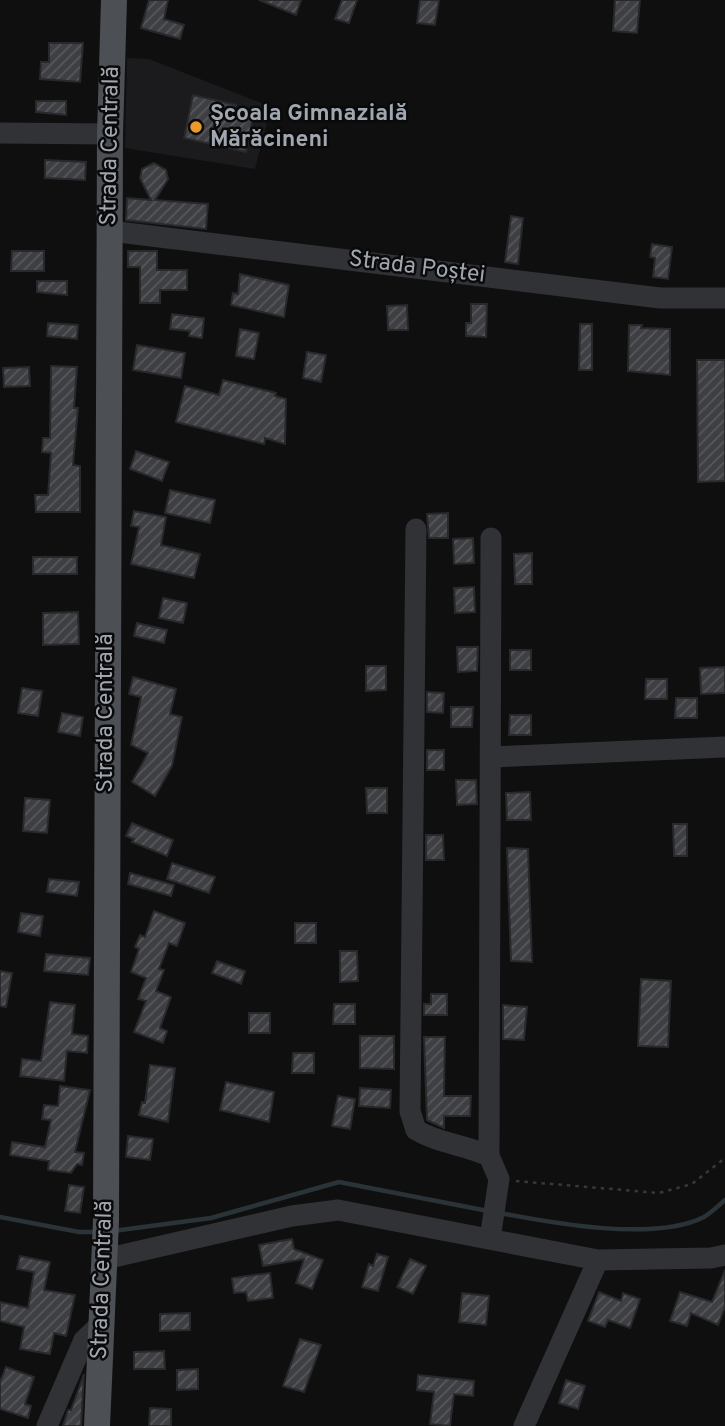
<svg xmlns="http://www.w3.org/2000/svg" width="725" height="1426" font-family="Overpass,sans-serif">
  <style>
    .built { fill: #1b1b1d }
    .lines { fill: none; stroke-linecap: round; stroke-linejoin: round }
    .stream { stroke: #293338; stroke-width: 4.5 }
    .building { fill: url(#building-hatch); stroke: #29292c; stroke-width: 2 }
    .path { stroke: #36393c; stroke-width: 2.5; stroke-dasharray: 3.5 5; stroke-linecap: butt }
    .minor { stroke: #303235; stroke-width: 21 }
    .major { stroke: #4c4f54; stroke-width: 26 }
    .poi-dot { fill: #ea9a2d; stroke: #0a0a0b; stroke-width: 2.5 }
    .labels { text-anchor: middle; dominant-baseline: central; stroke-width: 5; stroke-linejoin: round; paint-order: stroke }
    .poi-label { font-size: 23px; font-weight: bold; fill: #a1a7b1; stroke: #0a0a0b; text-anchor: start }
    .street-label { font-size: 23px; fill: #a1a7b1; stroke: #0a0a0b }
  </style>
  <defs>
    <pattern id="building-hatch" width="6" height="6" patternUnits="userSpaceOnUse" patternTransform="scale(1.75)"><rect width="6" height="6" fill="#3e3f43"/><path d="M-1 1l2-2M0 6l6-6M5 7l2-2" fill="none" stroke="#57585c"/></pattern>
  </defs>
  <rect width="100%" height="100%" fill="#0f0f10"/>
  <path class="built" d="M127,58L149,59L271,107L255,169L125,148Z"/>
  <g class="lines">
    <path class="stream" d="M500,1213C552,1223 655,1242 704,1217C711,1213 718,1206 725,1200
      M0,1217L79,1232H98
      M113,1231L211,1218L339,1182L488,1211"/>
  </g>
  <path class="building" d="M149,0H168L164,19L184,25L180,39L141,28Z
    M259,0H301L296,15Z
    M342,0H357L349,23L335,19Z
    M420,0H439L435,25L417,23Z
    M615,0H640L637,33L613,31Z
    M49,43H83L80,82L40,79L41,62H49Z
    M193,95L236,105L234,113L253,117L246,152L184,138Z
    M36,101H66V115L36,112Z
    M45,160L86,162L85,180L45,178Z
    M154,163L166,170L168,179L155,200L208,204L206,229L126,220L127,198L151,200L140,178L142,169Z
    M511,216L523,218L518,264L505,262Z
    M652,244L672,247L668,279L653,277L655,258L650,257Z
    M12,251H44V271H11Z
    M128,251H157V270H187V290H160V303H140V267H128Z
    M240,274L289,285L284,317L231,305L233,293L238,294Z
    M37,281H67V295L37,292Z
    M471,304H487L486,337L466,336V323H471Z
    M407,305L408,330H388L387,306Z
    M172,314L204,318L202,338L189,336L190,331L170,329Z
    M48,323L78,325L77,339L47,336Z
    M580,324H592V370H579Z
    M629,325H642L641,328L670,329V375L628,371Z
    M240,329L259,333L254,359L236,356Z
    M137,345L185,353L181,378L133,370Z
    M307,352L326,355L321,382L303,378Z
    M697,360H725V481L698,482Z
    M51,366L77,367L74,408H78L73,465L80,466V512H36L35,495H48L51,453L42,452L43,438H50Z
    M29,367L30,386L4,387L3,368Z
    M223,380L276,393L275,396L286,399L285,444L265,438L264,444L176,422L185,386L219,395Z
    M136,451L169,462L162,481L130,469Z
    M170,490L215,500L210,523L165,513Z
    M134,511L166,517L161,545L200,554L194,578L131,564L139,527L131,526Z
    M448,513V538H429L427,514Z
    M473,538L474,563L454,564L453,539Z
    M532,553V584H515L514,554Z
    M33,557H77V574H33Z
    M474,587L475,612L455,613L454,588Z
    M163,598L187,603L183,623L159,618Z
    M78,612L79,644L43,645V613Z
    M137,623L167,630L164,643L134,636Z
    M457,647H478L477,671L458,672Z
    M510,650H531V670H510Z
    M366,666H386V690L366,691Z
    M725,667V693L701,694L700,668Z
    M133,677L176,689L170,714L182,717L172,766L155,796L132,782L148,753L131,745L141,697L129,694Z
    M646,679H667V699H645Z
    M22,688L42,691L38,716L18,713Z
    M427,692L444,693L443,713L427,712Z
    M676,698H697V718H675Z
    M451,707H473L472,727H451Z
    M62,713L83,717L80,736L58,732Z
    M510,715H531V735H509Z
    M427,750H444V770H427Z
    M456,780H476L477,804L457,805Z
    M366,788H387V813H367Z
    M530,792L531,820H507L506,793Z
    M25,798L50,800L47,833L23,831Z
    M132,823L173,840L167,856L132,842L134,839L126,836Z
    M673,824H687V856H674Z
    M426,835H443L444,860H426Z
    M507,848L528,849L532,962L511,961Z
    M172,863L215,877L209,893L167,879Z
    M130,873L174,885L171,896L128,884Z
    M49,879L79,882L77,896L47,892Z
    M154,911L185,923L177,946L169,943L159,969L164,970L156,991L171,997L160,1028L167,1031L163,1043L134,1032L146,1001L138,999L146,978L131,972L139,949L135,947L140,935L145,937Z
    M21,913L43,916L40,936L18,932Z
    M295,923H316V943H295Z
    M340,951H357L358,981L340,982Z
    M46,954L90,958L88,975L44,971Z
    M217,961L245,971L241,984L212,973Z
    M0,971L12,973L6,1007L0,1006Z
    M641,979L671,981L668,1047L638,1046Z
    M431,994H447V1015H424V1004H431Z
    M50,1002L75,1005L72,1034L88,1036L87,1053L67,1051L64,1081L20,1076L22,1059L41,1061Z
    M334,1004H355V1024H333Z
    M503,1005L527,1007L524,1040L503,1039Z
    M249,1013H270V1033H249Z
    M360,1036H394V1069L360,1068Z
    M424,1037H445L444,1096H471L470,1116H444V1128L427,1120Z
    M293,1053H314V1073H292Z
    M150,1065L175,1068L168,1122L139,1115L142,1102L145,1103Z
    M226,1082L274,1092L269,1122L220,1110Z
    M60,1086L90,1090L75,1152L84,1153L82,1165L77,1164L71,1173L48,1170L49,1161L10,1155L12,1142L45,1147L51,1120L42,1119L44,1105L58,1106Z
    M360,1088L391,1090L390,1108L359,1106Z
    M338,1096L355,1099L350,1129L332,1126Z
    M128,1136L153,1139L150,1160L126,1157Z
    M69,1185L84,1187L80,1213L65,1211Z
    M292,1239L294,1249L323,1260L312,1289L296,1283L304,1259L263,1266L259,1245Z
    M377,1254L388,1257L378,1291L362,1287L369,1264L373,1266Z
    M20,1256L50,1262L44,1290L75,1295L66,1336L54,1333L50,1354L20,1349L24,1327L0,1321V1302L28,1308L34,1272L17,1269Z
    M410,1259L426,1266L413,1294L397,1287Z
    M725,1270V1307L718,1325L691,1313L687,1326L670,1321L680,1292L712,1302Z
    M270,1273L273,1298L248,1301L246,1292L234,1293L232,1278Z
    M599,1292L621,1301L623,1293L640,1299L630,1328L608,1320L605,1327L588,1321Z
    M462,1293L489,1296L486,1325L459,1322Z
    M190,1313V1330L160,1331V1314Z
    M300,1339L321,1345L304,1392L283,1386Z
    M164,1351L165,1369H134V1352Z
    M6,1367L34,1377L25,1404L31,1406L28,1418L0,1409V1382Z
    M198,1369V1389L177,1390V1370Z
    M84,1374L81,1426H63L68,1410H71Z
    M418,1375L474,1381L473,1396L454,1394L450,1426L430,1424L434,1392L417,1390Z
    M566,1380L585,1386L578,1409L559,1403Z
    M150,1408L171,1409V1426H149Z"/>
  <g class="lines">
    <path class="path" d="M516,1181L659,1193L692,1184L725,1158"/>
    <path class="minor" d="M0,133L110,134
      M110,231L660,298H725
      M416,529L410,1111L416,1130C440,1144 463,1144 489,1156L499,1179L490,1239
      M491,757L725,747
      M489,1156L491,538
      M105,1259L292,1216L338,1210L598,1260L711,1258L725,1255
      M47,1426L84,1340L103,1322
      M524,1426L598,1260"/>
    <path class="major" d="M97,1426L106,1221L110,134L114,0"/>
  </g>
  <circle class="poi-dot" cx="196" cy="127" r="7"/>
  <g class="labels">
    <g class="poi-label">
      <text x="210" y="114">Școala Gimnazială<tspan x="210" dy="26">Mărăcineni</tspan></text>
    </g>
    <g class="street-label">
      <text transform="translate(111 146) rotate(-89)">Strada Centrală</text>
      <text transform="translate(417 268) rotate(7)">Strada Poștei</text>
      <text transform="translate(106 713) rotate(-90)">Strada Centrală</text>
      <text transform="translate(103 1280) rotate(-88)">Strada Centrală</text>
    </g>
  </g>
</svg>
